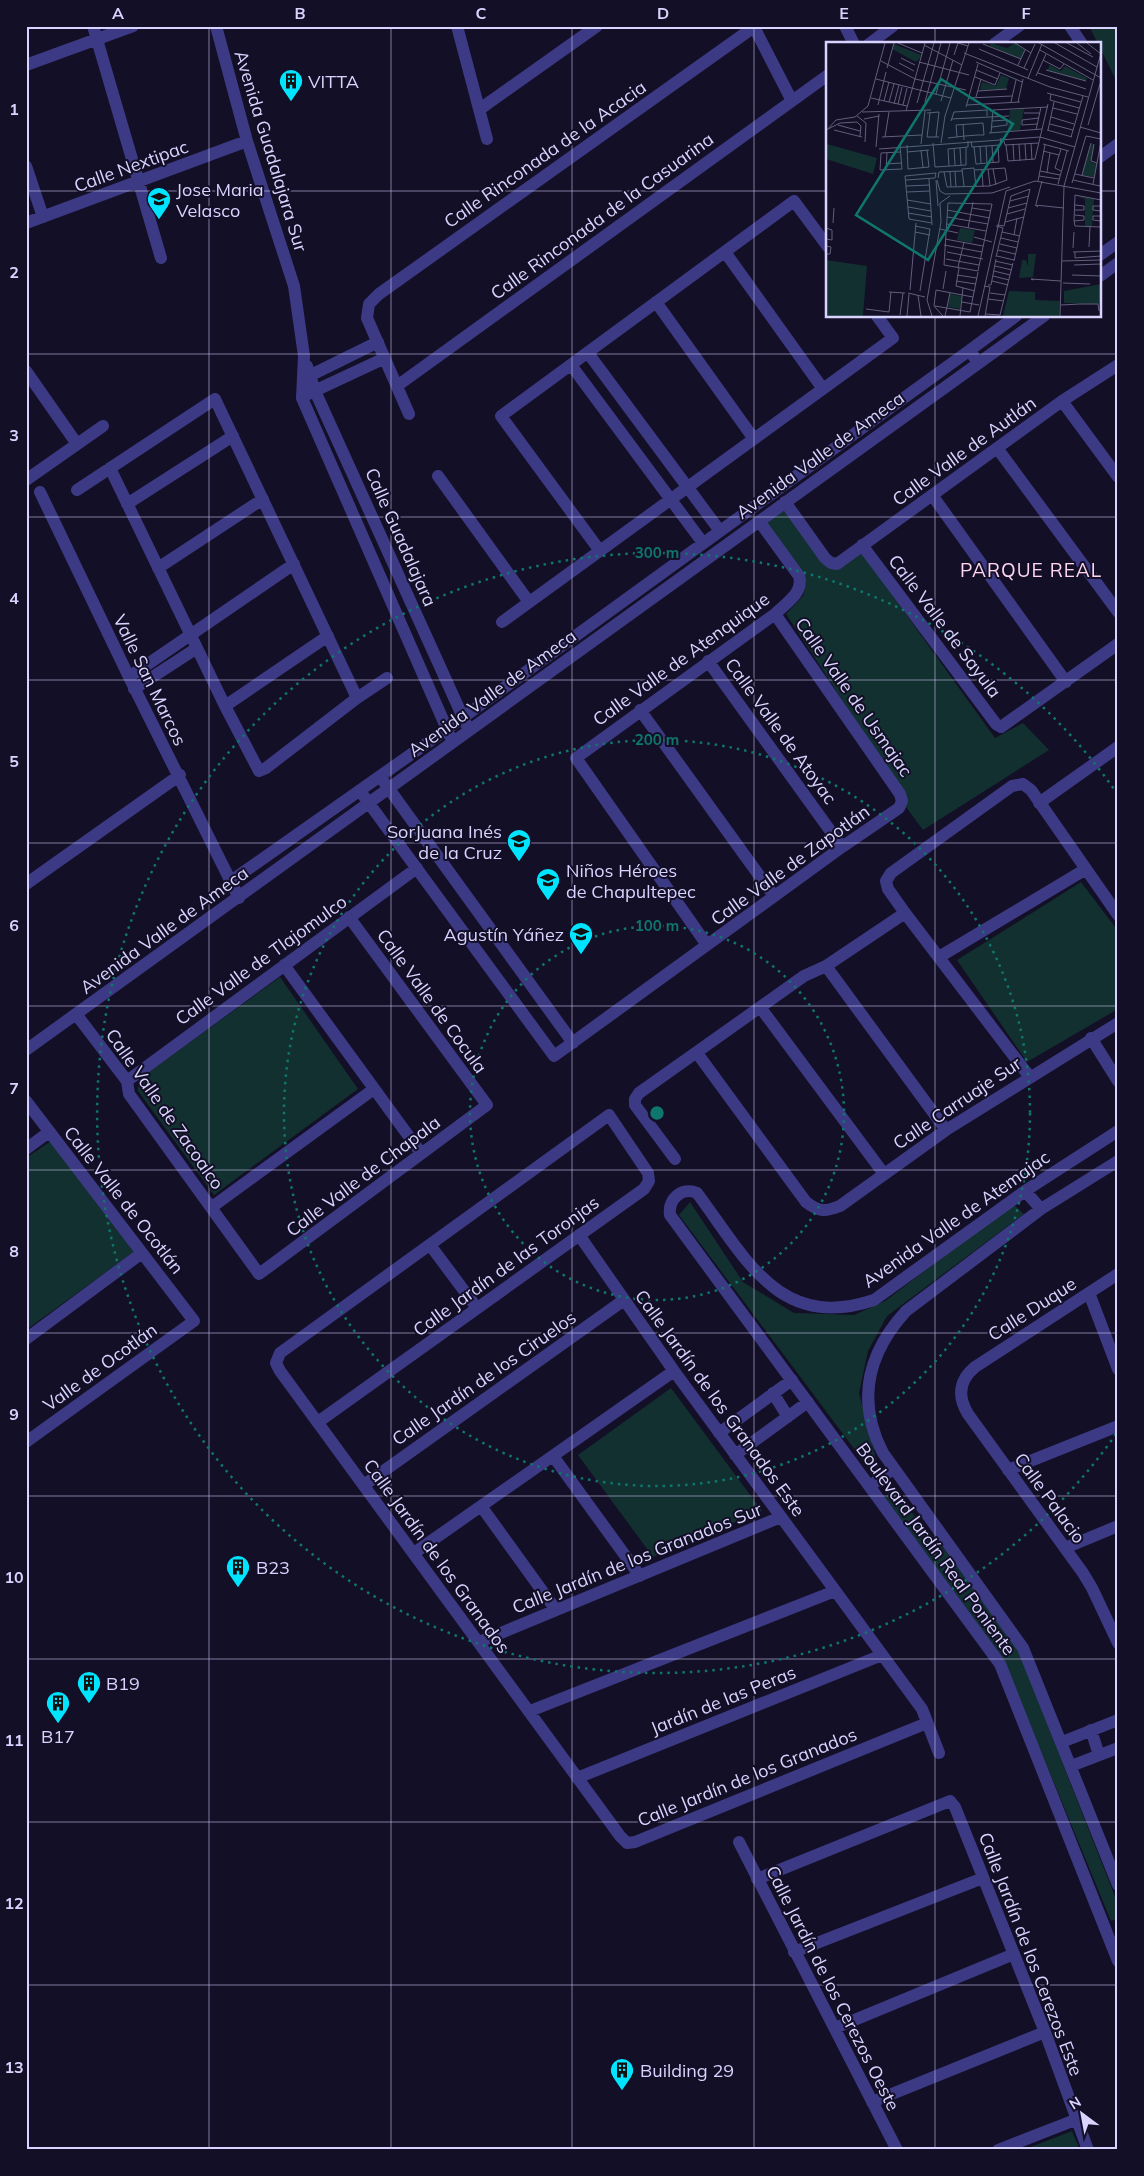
<svg xmlns="http://www.w3.org/2000/svg" width="1144" height="2176" viewBox="0 0 1144 2176" font-family="Mulish,sans-serif">
  <style>
    .green { fill: #12302f }
    .lines { fill: none; stroke-linecap: round; stroke-linejoin: round }
    .street { stroke: #3d3a85; stroke-width: 12 }
    .grid { fill: none; stroke: #d9d4ff; stroke-width: 1; stroke-opacity: 0.55 }
    .ring { fill: none; stroke: #0f766e; stroke-width: 2.5; stroke-dasharray: 2.5 5 }
    .labels { text-anchor: middle; dominant-baseline: central; stroke-width: 4; stroke-linejoin: round; paint-order: stroke }
    .poi-label { font-size: 18px; fill: #d9d4ff; stroke: #130f26; text-anchor: start }
    .street-label { font-size: 18px; fill: #d9d4ff; stroke: #130f26 }
    .neighbourhood-label { font-size: 19px; letter-spacing: 1px; fill: #ffd6f0; stroke: #130f26 }
    .inset-road { fill: none; stroke: #625e7d; stroke-width: 1 }
    .view { fill: #0f766e; fill-opacity: 0.15; stroke: #0f766e; stroke-width: 2.5 }
    .inset-edge { fill: none; stroke: #d9d4ff; stroke-width: 2.5 }
    .centre { fill: #0f766e; stroke: #130f26; stroke-width: 2.5 }
    .ring-label { font-size: 15px; text-anchor: middle; font-weight: bold; fill: #0f766e; stroke: #130f26; stroke-width: 4; stroke-linejoin: round; paint-order: stroke }
    .neatline { fill: none; stroke: #d9d4ff; stroke-width: 2 }
    .grid-label { font-size: 16px; text-anchor: middle; font-weight: bold; fill: #d9d4ff }
  </style>
  <rect width="100%" height="100%" fill="#130f26"/>
  <path class="green" d="M1089,26H1118V84L1100,48V44H1098Z
    M785,508L822,560L862,553L995,738L1023,723L1049,750L923,830L906,807L907,799L786,614L803,596L806,583L766,523Z
    M1081,882L1118,931V1009L1027,1062L957,960Z
    M280,977L358,1089L214,1195L138,1091V1080Z
    M51,1141L134,1252L26,1330V1158Z
    M690,1202L743,1282L794,1313L854,1315L885,1301L1013,1204L1024,1214L887,1316L868,1351L859,1393L878,1467L870,1470L679,1215Z
    M671,1388L762,1511L653,1557L578,1455Z
    M891,1489L945,1550L1018,1650L1118,1904V1919L1111,1921L1003,1659L885,1498Z
    M1072,2131L1080,2150H1023Z"/>
  <g class="lines">
    <path class="street" d="M93,26L161,258
      M216,26L247,141L294,286L304,356L302,398L450,736
      M457,26L487,139
      M845,26L854,44
      M1070,26L1082,44
      M869,44L893,26
      M994,44L1019,26
      M26,65L133,26
      M480,109L597,26
      M1100,157L1118,144
      M26,166L43,217
      M26,223L247,141
      M725,252L823,389
      M1100,255L1118,242
      M1100,276L1118,263
      M656,302L754,439
      M588,353L720,531
      M974,357L970,350L1016,316
      M571,365L703,543
      M307,366L315,391L466,724
      M26,371L77,444
      M303,379L378,342
      M397,386L828,75
      M308,394L385,358
      M1062,401L1118,477
      M409,414L367,318L369,304L379,294L754,27L792,101
      M997,448L1118,612
      M110,468L225,706L259,771L266,768L357,698L387,678
      M438,476L529,602
      M26,480L103,426
      M77,490L215,399L357,698
      M40,492L129,677L239,898
      M932,495L1066,682
      M785,502L825,558L831,563L837,564L1062,401L1118,365
      M127,504L233,436
      M862,545L996,724L1001,727L1118,644
      M600,551L501,416L794,201L828,247
      M158,568L263,499
      M502,622L893,338L877,316
      M708,661L842,847
      M129,677L294,564
      M134,689L197,648
      M225,706L328,636
      M640,710L774,896
      M384,782L573,1043
      M360,791L554,1056L842,847L899,808L902,801L900,794L775,614
      M1039,803L1118,747
      M231,881L447,729L970,350
      M26,884L180,775
      M707,945L576,758L775,614C786,603 804,593 799,576L759,521
      M939,957L1086,869
      M284,965L421,1153
      M826,966L946,1130
      M760,1007L884,1174
      M76,1014L127,1081L129,1094L259,1274L487,1105L349,917
      M1091,1038L1118,1081
      M26,1050L1044,316
      M697,1053L806,1202C819,1212 825,1212 840,1206L946,1130L1118,1023
      M1029,1076L905,913L888,889L886,881L891,873L1012,786L1023,784L1031,790L1118,915
      M127,1081L417,868
      M26,1101L194,1321L26,1442
      M1118,1131L1025,1191L874,1300C779,1332 745,1257 697,1193C681,1186 668,1200 670,1215L1000,1664L1118,1961
      M26,1149L49,1132
      M675,1159L635,1105V1099L639,1093L804,976L826,966L905,913
      M1118,1161L1041,1209L906,1311C867,1354 856,1401 883,1453L1023,1648L1118,1885
      M1025,1191L1041,1209
      M212,1207L374,1089
      M579,1235L674,1371L922,1709L939,1753
      M430,1245L477,1308
      M1118,1274L975,1367C959,1380 957,1396 968,1414L1083,1573L1092,1588L1118,1643
      M1089,1293L1118,1369
      M26,1339L142,1253
      M773,1393L788,1417
      M318,1422L644,1189L649,1181L648,1173L609,1115L280,1353L276,1363L280,1371L620,1836L627,1843L635,1842L927,1723
      M719,1433L792,1380
      M735,1455L808,1402
      M553,1456L640,1576
      M1008,1470L1118,1426
      M364,1485L624,1300
      M870,1486L893,1469
      M481,1506L556,1610
      M1065,1548L1118,1526
      M414,1553L674,1371
      M479,1642L781,1517
      M530,1711L835,1591
      M1091,1730L1099,1755
      M1062,1742L1118,1720
      M1071,1766L1118,1748
      M577,1778L882,1655
      M739,1842L897,2150
      M757,1879L950,1801L955,1807L1045,2032L1088,2150
      M794,1952L983,1878
      M835,2028L1014,1954
      M872,2102L1045,2032
      M998,2150L1075,2120"/>
  </g>
  <path class="grid" d="M209,26V2150M391,26V2150M572,26V2150M754,26V2150M935,26V44M26,191H828M1100,191H1118M935,316V2150M26,354H1118M26,517H1118M26,680H1118M26,843H1118M26,1006H1118M26,1170H1118M26,1333H1118M26,1496H1118M26,1659H1118M26,1822H1118M26,1985H1118"/>
  <g class="ring">
    <circle cx="657" cy="1113" r="187"/>
    <circle cx="657" cy="1113" r="373"/>
    <path d="M1116 1434A560 560 0 1 1 1116 792"/>
  </g>
  <defs>
    <g id="building-pin" transform="scale(1.25)"><path d="M0 17L-7.5 6A9.5 9.5 0 1 1 7.5 6Z" fill="#00e5ff" stroke="#130f26"/><path d="M-4-6H4V6H1V3H-1V6H-4ZM-2.5-4.3h1.7v1.8h-1.7ZM.8-4.3h1.7v1.8H.8ZM-2.5-1h1.7V.8h-1.7ZM.8-1h1.7V.8H.8Z" fill="#111"/></g>
    <g id="school-pin" transform="scale(1.25)"><path d="M0 17L-7.5 6A9.5 9.5 0 1 1 7.5 6Z" fill="#00e5ff" stroke="#130f26"/><path d="M0-5L7-2L0 1L-7-2ZM-4 1L0 2.5L4 1V4Q0 6-4 4Z" fill="#111"/></g>
  </defs>
  <g fill-rule="evenodd">
    <use href="#building-pin" x="291" y="81"/>
    <use href="#school-pin" x="159" y="199"/>
    <use href="#school-pin" x="519" y="841"/>
    <use href="#school-pin" x="548" y="880"/>
    <use href="#school-pin" x="581" y="934"/>
    <use href="#building-pin" x="238" y="1567"/>
    <use href="#building-pin" x="89" y="1683"/>
    <use href="#building-pin" x="58" y="1703"/>
    <use href="#building-pin" x="622" y="2070"/>
  </g>
  <g class="labels">
    <g class="poi-label">
      <text x="308" y="81">VITTA</text>
      <text x="176" y="189">Jose Maria<tspan x="176" dy="21">Velasco</tspan></text>
      <text x="502" y="831" text-anchor="end">SorJuana Inés<tspan x="502" dy="21">de la Cruz</tspan></text>
      <text x="566" y="870">Niños Héroes<tspan x="566" dy="21">de Chapultepec</tspan></text>
      <text x="564" y="934" text-anchor="end">Agustín Yáñez</text>
      <text x="256" y="1567">B23</text>
      <text x="106" y="1683">B19</text>
      <text x="58" y="1736" text-anchor="middle">B17</text>
      <text x="640" y="2070">Building 29</text>
    </g>
    <g class="street-label">
      <text transform="translate(271 151) rotate(73)">Avenida Guadalajara Sur</text>
      <text transform="translate(545 154) rotate(-35)">Calle Rinconada de la Acacia</text>
      <text transform="translate(131 166) rotate(-20)">Calle Nextipac</text>
      <text transform="translate(602 216) rotate(-36)">Calle Rinconada de la Casuarina</text>
      <text transform="translate(964 451) rotate(-36)">Calle Valle de Autlán</text>
      <text transform="translate(820 455) rotate(-36)">Avenida Valle de Ameca</text>
      <text transform="translate(401 537) rotate(66)">Calle Guadalajara</text>
      <text transform="translate(945 626) rotate(53)">Calle Valle de Sayula</text>
      <text transform="translate(681 659) rotate(-36)">Calle Valle de Atenquique</text>
      <text transform="translate(150 680) rotate(64)">Valle San Marcos</text>
      <text transform="translate(492 693) rotate(-36)">Avenida Valle de Ameca</text>
      <text transform="translate(854 697) rotate(55)">Calle Valle de Usmajac</text>
      <text transform="translate(781 731) rotate(54)">Calle Valle de Atoyac</text>
      <text transform="translate(790 865) rotate(-36)">Calle Valle de Zapotlán</text>
      <text transform="translate(164 930) rotate(-36)">Avenida Valle de Ameca</text>
      <text transform="translate(261 960) rotate(-36)">Calle Valle de Tlajomulco</text>
      <text transform="translate(432 1001) rotate(54)">Calle Valle de Cocula</text>
      <text transform="translate(957 1103) rotate(-34)">Calle Carruaje Sur</text>
      <text transform="translate(165 1109) rotate(55)">Calle Valle de Zacoalco</text>
      <text transform="translate(363 1176) rotate(-37)">Calle Valle de Chapala</text>
      <text transform="translate(124 1200) rotate(52)">Calle Valle de Ocotlán</text>
      <text transform="translate(956 1219) rotate(-35)">Avenida Valle de Atemajac</text>
      <text transform="translate(506 1266) rotate(-36)">Calle Jardín de las Toronjas</text>
      <text transform="translate(1032 1309) rotate(-33)">Calle Duque</text>
      <text transform="translate(100 1367) rotate(-36)">Valle de Ocotlán</text>
      <text transform="translate(484 1378) rotate(-35)">Calle Jardín de los Ciruelos</text>
      <text transform="translate(720 1403) rotate(54)">Calle Jardín de los Granados Este</text>
      <text transform="translate(1050 1498) rotate(54)">Calle Palacio</text>
      <text transform="translate(936 1549) rotate(54)">Boulevard Jardín Real Poniente</text>
      <text transform="translate(437 1556) rotate(54)">Calle Jardín de los Granados</text>
      <text transform="translate(637 1558) rotate(-22)">Calle Jardín de los Granados Sur</text>
      <text transform="translate(723 1700) rotate(-22)">Jardín de las Peras</text>
      <text transform="translate(747 1777) rotate(-22)">Calle Jardín de los Granados</text>
      <text transform="translate(1031 1954) rotate(69)">Calle Jardín de los Cerezos Este</text>
      <text transform="translate(833 1988) rotate(63)">Calle Jardín de los Cerezos Oeste</text>
    </g>
    <g class="neighbourhood-label">
      <text x="1031" y="570">PARQUE REAL</text>
    </g>
  </g>
  <g transform="translate(826 42)">
    <rect width="275" height="275" fill="#130f26"/>
    <path d="M165,1L181,6L189,1L199,8L195,17L164,4ZM68,2L95,13L94,16L90,20L66,7ZM224,23L235,29L239,24L261,36L260,39L221,28ZM175,33L183,36L180,47L154,48L156,40L170,44ZM198,67L194,88L182,89L184,68ZM1,102L51,116L47,132L0,117ZM265,102L268,103L264,120L271,122L268,135L256,133ZM250,154L268,157L266,184H259V157ZM134,186L149,188L146,201L131,198ZM202,212H210L207,235L193,236L196,218H200L202,225ZM0,218L41,224L37,274H0ZM275,242V262L238,261V249ZM183,249L209,250V258L234,259L233,274H177ZM124,252L136,254L134,267L122,265Z" fill="#12302f"/>
    <path class="inset-road" d="M72,1L96,11M189,1L205,11M213,1L275,36M229,1L271,25M241,1L267,15M251,1L265,12M261,1L275,12M157,2L195,17M98,3L136,23M153,7L202,28M214,8L267,38M138,11L224,45L262,55M128,13L132,1L142,4M75,16L89,23M217,18L234,27L238,22M55,19L89,37L140,48M93,20L143,33M150,20L196,40M73,21L88,29M192,23L199,8M61,26L68,1M198,26L209,2M150,28L172,37M220,28L260,39M212,31L260,47M210,34L220,12M149,35L169,43L174,31M202,36L216,2M50,37L125,56M152,49L181,47M221,51L255,60M110,52L124,1M225,52L224,58L253,66M150,55L155,37M45,56L81,64M143,56L186,54M58,59L63,40M115,59L127,18M63,60L68,42M99,60L115,1M185,60L190,38M192,60L197,37M91,61L108,1M68,62L73,43M72,62L76,45M52,63L60,30M77,63L81,46M141,63L194,60M140,65L152,22M227,66L251,72M80,69L99,1M36,70L105,68M101,71L113,70L110,95M104,71L101,95H113M198,71H214M31,74L40,81L39,100M225,75L248,82M38,77L53,74M125,77L183,74M125,79L128,70L161,68V74M137,82L138,98M211,82L196,83V78L213,76M224,82L247,88M12,83L34,89M262,83L274,42M166,85L181,83V78L166,79M254,85L275,91M2,87L14,81L31,80L35,84L34,94M8,88L36,95M210,88L215,65M221,88L246,95M222,88L228,60M0,89L10,78L29,75L42,64L59,1M163,91L216,87M165,91L167,68L222,65M56,95L96,93M59,95L63,70M245,95L257,54M122,96L139,94L152,93H158L157,81L130,83L131,95M177,96L179,103L213,101M145,99L146,105L174,103L175,96M107,101L109,125L140,123V106M115,101L119,74L143,1M205,101L206,118M95,102L99,69M187,102L188,119M193,102L194,119M199,102L200,118M217,102L243,109M268,102L265,119L271,121M81,103L82,127L103,125L101,108M180,103L182,119L209,117L222,62M74,104L76,127L54,128L55,111L74,110M154,104L155,121M160,104L161,121M166,104L167,120M50,105L53,72M148,105L150,122L173,120L172,103M128,106L129,123M134,106L135,123M53,107L214,95L249,105M235,107L229,126L235,129M95,108L97,125M217,109L233,113M81,110L103,108M60,122L75,121M123,124L122,107L142,105V99M156,127L157,145M162,127L164,144M167,127L170,143M60,128L61,111M214,129L234,133M118,130L121,145L164,144L181,138L179,126L149,128M124,130L125,145M129,130L130,145M221,130L224,111M249,132L268,136M256,133L265,101M213,134L233,137M112,136L113,130L136,129M103,137L106,183M80,138L109,136L110,131L79,134L83,177L106,181M110,138L112,164M111,138L114,149L119,152L166,151L184,145M247,138L274,144M212,139L219,103M246,141L260,94L275,97M232,142L241,109M267,142L275,100M80,144L104,143M138,144L136,127L148,126L150,145M81,150L104,149M81,158L105,162M275,158L249,153L248,179L249,184L275,185M184,159L203,154M122,161L166,162L152,229L118,223ZM210,162L216,139M275,164H267V168L275,169M82,165L105,169M212,165L209,163L238,166M146,166L165,169M182,166L201,161M121,168L164,176M249,168H258V164L249,163M82,171L106,175M181,172L199,167M275,174H267V178L275,179M121,175L162,182M248,179L258,178V174L249,173M179,180L198,175M7,181L8,166M121,182L160,189M171,183L178,184L185,154L204,147L188,219M89,184L104,187L94,249M170,184L177,186L170,215M0,186L6,188V198L0,197M142,186L147,160M114,187L132,191M89,190L104,193M176,190L194,194M188,193L191,176M148,195L166,200M175,196L192,200M119,197L157,204M174,202L191,206M118,203L156,210M0,204L5,205L4,212H0M263,205L264,185M247,206L248,190M172,208L189,212M121,210L157,217M247,210L275,209M249,210V216L275,214M171,214L188,218M120,217L153,223M169,219L187,223M236,219L275,218M248,223L275,222M169,224L186,228M132,225L138,200M133,226L130,244L149,249M168,229L184,233M131,233L151,236M246,233L275,234M167,234L183,238M208,238L205,237L235,239M130,239L150,242M166,239L182,243M237,241L264,242M162,243H165L170,217M158,244L164,245L159,274M117,247L120,229M84,248L90,181M63,250L79,251M82,251L99,255M164,251L179,253M92,253L95,274M162,257L178,259M136,260L153,263M254,262H272L273,269M235,263L254,262M109,264L144,270M40,267L63,270M63,270L65,250M144,270L152,230M160,272L174,273L187,221M74,273L77,251M81,274L83,252M106,274L101,258L115,180L114,161L124,154M117,274L108,264L110,248L147,255M119,274L124,251M134,274L137,246M152,274L180,149L209,139L275,151M234,274L238,144L275,11"/>
    <path class="view" d="M115,37L187,82L102,218L30,173Z"/>
    <rect width="275" height="275" class="inset-edge"/>
  </g>
  <circle cx="657" cy="1113" r="8" class="centre"/>
  <g class="ring-label">
    <text x="657" y="558">300 m</text>
    <text x="657" y="745">200 m</text>
    <text x="657" y="931">100 m</text>
  </g>
  <rect width="1144" height="2176" fill="none" stroke="#130f26" stroke-width="55"/>
  <g transform="translate(1082 2114) rotate(328)" stroke="#130f26" stroke-width="4" paint-order="stroke">
  <path d="M0-4L9 19L0 12L-9 19Z" fill="#d9d4ff"/>
  <text y="-8" font-size="14" font-weight="bold" text-anchor="middle" fill="#d9d4ff">N</text>
  </g>
  <rect x="28" y="28" width="1088" height="2120" class="neatline"/>
  <g class="grid-label">
    <text x="118" y="19">A</text>
    <text x="300" y="19">B</text>
    <text x="481" y="19">C</text>
    <text x="663" y="19">D</text>
    <text x="844" y="19">E</text>
    <text x="1026" y="19">F</text>
    <text x="14" y="115">1</text>
    <text x="14" y="278">2</text>
    <text x="14" y="441">3</text>
    <text x="14" y="604">4</text>
    <text x="14" y="767">5</text>
    <text x="14" y="931">6</text>
    <text x="14" y="1094">7</text>
    <text x="14" y="1257">8</text>
    <text x="14" y="1420">9</text>
    <text x="14" y="1583">10</text>
    <text x="14" y="1746">11</text>
    <text x="14" y="1909">12</text>
    <text x="14" y="2073">13</text>
  </g>
</svg>
